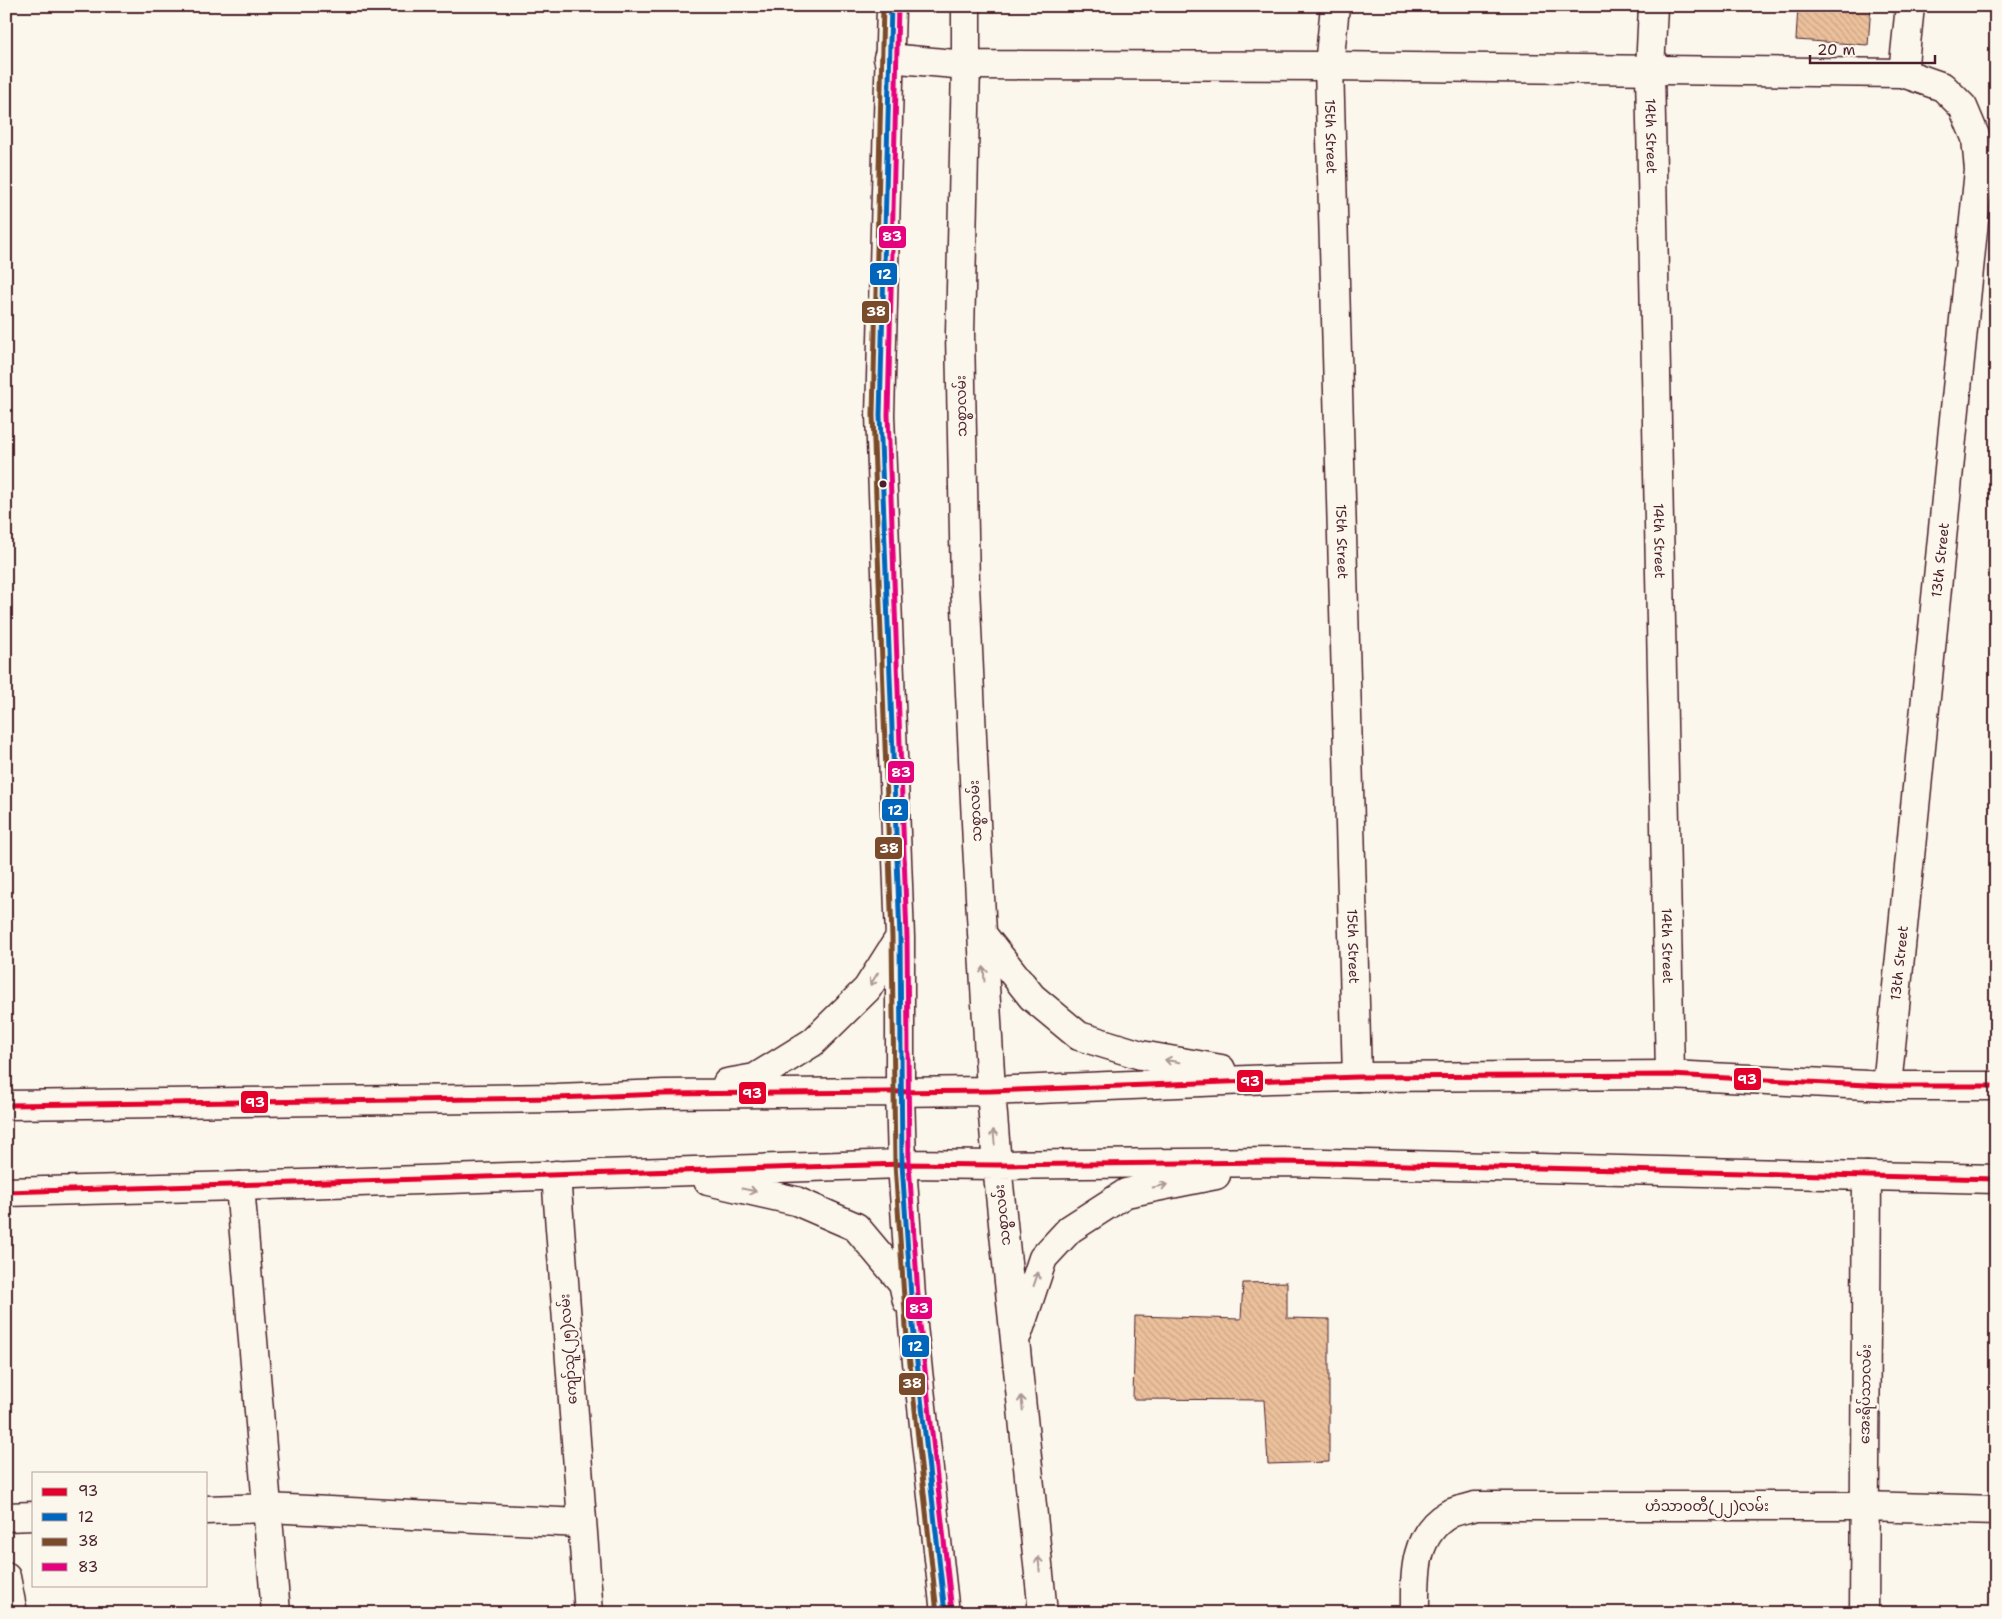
<svg xmlns="http://www.w3.org/2000/svg" width="2002" height="1619" viewBox="0 0 2002 1619" font-family="'Shantell Sans','Noto Sans Myanmar',sans-serif">
  <style>
    .building { fill: url(#building-back-hatch); stroke: #4a1f2b }
    .lines { fill: none; stroke-linecap: round; stroke-linejoin: round }
    .street-casing { stroke: #4a1f2b; stroke-width: 31 }
    .primary-casing { stroke: #4a1f2b; stroke-width: 31 }
    .street { stroke: #fbf7ec; stroke-width: 28 }
    .primary { stroke: #fbf7ec; stroke-width: 28 }
    .bus-1-casing { stroke: #fbf7ec; stroke-width: 9 }
    .bus-2-casing { stroke: #fbf7ec; stroke-width: 9 }
    .bus-3-casing { stroke: #fbf7ec; stroke-width: 9 }
    .bus-4-casing { stroke: #fbf7ec; stroke-width: 9 }
    .bus-1 { stroke: #e4002b; stroke-width: 5 }
    .bus-2 { stroke: #0065bd; stroke-width: 5 }
    .bus-3 { stroke: #7a4b2a; stroke-width: 5 }
    .bus-4 { stroke: #e5007d; stroke-width: 5 }
    .oneway { stroke: #ab9695 }
    .bus-dot { fill: #4a1f2b; stroke: #fbf7ec; stroke-width: 2 }
    .labels { text-anchor: middle; dominant-baseline: central; stroke-width: 5; stroke-linejoin: round; paint-order: stroke }
    .street-label { font-size: 14px; fill: #4a1f2b; stroke: #fbf7ec }
    .line-badge { stroke: #fbf7ec; stroke-width: 2 }
    .badge-label { font-size: 14px; text-anchor: middle; font-weight: bold; fill: #fff }
  </style>
  <defs>
    <pattern id="building-back-hatch" width="6" height="6" patternUnits="userSpaceOnUse" patternTransform="scale(1.25)"><rect width="6" height="6" fill="#ebc09b"/><path d="M-1 5l2 2M0 0l6 6M5-1l2 2" fill="none" stroke="#cba586"/></pattern>
  </defs>
  <rect width="100%" height="100%" fill="#fbf7ec"/>
  <filter id="ink" filterUnits="userSpaceOnUse"><feTurbulence type="fractalNoise" baseFrequency=".02" numOctaves="2"/><feDisplacementMap in="SourceGraphic" scale="10" xChannelSelector="R" yChannelSelector="G"/><feConvolveMatrix kernelMatrix="1 2 1 2 8 2 1 2 1" color-interpolation-filters="sRGB"/></filter>
  <g filter="url(#ink)">
    <path class="building" d="M1798,6H1871L1868,45L1796,40Z
      M1287,1282V1318L1329,1319V1462L1268,1464L1264,1400L1133,1399L1135,1316L1241,1319L1243,1283Z"/>
    <g class="lines">
      <g class="street-casing">
        <g id="street">
          <path id="s1" d="M1335,6L1329,66L1357,1077"/>
          <path id="s2" d="M1653,6L1650,71L1670,1075"/>
          <path d="M888,58L966,65L1329,66L1903,73L1943,87L1963,107L1976,138L1979,170L1887,1086"/>
          <path d="M1903,73L1910,6"/>
          <path d="M556,1175L589,1613"/>
          <path d="M240,1186L276,1613"/>
          <path d="M206,1510L267,1508L581,1523"/>
          <path d="M6,1517L34,1516"/>
          <path d="M6,1577L13,1613"/>
          <path d="M1415,1613C1415,1577 1412,1535 1449,1514C1456,1510 1467,1509 1475,1506H1864L1996,1510"/>
          <path d="M1864,1613L1867,1176"/>
        </g>
      </g>
      <g class="primary-casing">
        <path id="primary" d="M891,6L880,415L900,937V1091L902,1164L913,1326L945,1613
          M966,6V65L960,334L965,585L977,844L991,1091L997,1165L1043,1613
          M982,934L1032,997L1079,1036L1141,1055L1221,1069
          M727,1083L755,1078L813,1042L867,989L900,937
          M6,1105L556,1098L664,1094L991,1091L1271,1079L1357,1077L1670,1075L1887,1086H1996
          M708,1181L796,1201L856,1227L903,1283L907,1301
          M6,1192L240,1186L902,1164L997,1165L1284,1162L1996,1179
          M1018,1333L1043,1258L1070,1229L1126,1193L1216,1175"/>
      </g>
      <use href="#street" class="street"/>
      <use href="#primary" class="primary"/>
      <g class="bus-1-casing">
        <path id="bus-1" d="M6,1105L556,1098L664,1094L991,1091L1357,1077L1670,1075L1887,1086H1996
          M6,1192L902,1164L997,1165L1284,1162L1996,1179"/>
      </g>
      <g class="bus-2-casing">
        <path id="bus-2" d="M891,6L880,415L900,937L902,1164L913,1326L945,1613"/>
      </g>
      <g class="bus-3-casing">
        <path id="bus-3" d="M883,6L873,415L892,937L895,1164L906,1327L937,1613"/>
      </g>
      <g class="bus-4-casing">
        <path id="bus-4" d="M898,6L888,415L907,937L909,1164L920,1325L952,1612"/>
      </g>
      <use href="#bus-1" class="bus-1"/>
      <use href="#bus-2" class="bus-2"/>
      <use href="#bus-3" class="bus-3"/>
      <use href="#bus-4" class="bus-4"/>
    </g>
    <defs><path id="oneway-shaft" d="M-6 0H5M1.5-3L5.5 0L1.5 3" fill="none" stroke-width="1.6" stroke-linecap="round" stroke-linejoin="round" transform="scale(1.25)"/></defs>
    <g class="oneway">
      <use href="#oneway-shaft" transform="translate(984 974) rotate(-93)"/>
      <use href="#oneway-shaft" transform="translate(874 979) rotate(122)"/>
      <use href="#oneway-shaft" transform="translate(1172 1061) rotate(-170)"/>
      <use href="#oneway-shaft" transform="translate(994 1137) rotate(-95)"/>
      <use href="#oneway-shaft" transform="translate(1160 1186) rotate(-11)"/>
      <use href="#oneway-shaft" transform="translate(749 1190) rotate(12)"/>
      <use href="#oneway-shaft" transform="translate(1036 1279) rotate(-71)"/>
      <use href="#oneway-shaft" transform="translate(1022 1403) rotate(-96)"/>
      <use href="#oneway-shaft" transform="translate(1039 1564) rotate(-95)"/>
    </g>
  </g>
  <circle class="bus-dot" cx="883" cy="484" r="4.5"/>
  <g class="labels">
    <g class="street-label">
      <text stroke="none"><textPath href="#s2" startOffset="130">14th Street</textPath></text>
      <text stroke="none"><textPath href="#s1" startOffset="131">15th Street</textPath></text>
      <text transform="translate(961 406) rotate(-91)">သစ္စာလမ်း</text>
      <text stroke="none"><textPath href="#s2" startOffset="535">14th Street</textPath></text>
      <text stroke="none"><textPath href="#s1" startOffset="536">15th Street</textPath></text>
      <text transform="translate(1940 560) rotate(-84)">13th Street</text>
      <text transform="translate(975 811) rotate(-93)">သစ္စာလမ်း</text>
      <text stroke="none"><textPath href="#s1" startOffset="941">15th Street</textPath></text>
      <text stroke="none"><textPath href="#s2" startOffset="940">14th Street</textPath></text>
      <text transform="translate(1899 963) rotate(-84)">13th Street</text>
      <text transform="translate(1002 1215) rotate(-96)">သစ္စာလမ်း</text>
      <text transform="translate(568 1349) rotate(-94)">ကျော်သူ(၂၅)လမ်း</text>
      <text transform="translate(1865 1394) rotate(-89)">အေးရိပ်သာလမ်း</text>
      <text x="1707" y="1506">ဟံသာဝတီ(၂၂)လမ်း</text>
    </g>
  </g>
  <g class="line-badge">
    <rect x="878" y="225" width="29" height="24" rx="5" fill="#e5007d"/>
    <rect x="869" y="262" width="29" height="24" rx="5" fill="#0065bd"/>
    <rect x="861" y="300" width="29" height="24" rx="5" fill="#7a4b2a"/>
    <rect x="887" y="760" width="28" height="24" rx="5" fill="#e5007d"/>
    <rect x="881" y="798" width="28" height="24" rx="5" fill="#0065bd"/>
    <rect x="874" y="836" width="29" height="24" rx="5" fill="#7a4b2a"/>
    <rect x="1733" y="1067" width="29" height="24" rx="5" fill="#e4002b"/>
    <rect x="1236" y="1069" width="28" height="24" rx="5" fill="#e4002b"/>
    <rect x="738" y="1081" width="29" height="24" rx="5" fill="#e4002b"/>
    <rect x="240" y="1090" width="29" height="24" rx="5" fill="#e4002b"/>
    <rect x="905" y="1296" width="28" height="24" rx="5" fill="#e5007d"/>
    <rect x="901" y="1334" width="29" height="24" rx="5" fill="#0065bd"/>
    <rect x="898" y="1372" width="28" height="24" rx="5" fill="#7a4b2a"/>
  </g>
  <g class="badge-label">
    <text x="892" y="241">83</text>
    <text x="884" y="279">12</text>
    <text x="876" y="316">38</text>
    <text x="901" y="777">83</text>
    <text x="895" y="815">12</text>
    <text x="889" y="853">38</text>
    <text x="1747" y="1084">93</text>
    <text x="1250" y="1086">93</text>
    <text x="752" y="1098">93</text>
    <text x="255" y="1107">93</text>
    <text x="919" y="1313">83</text>
    <text x="915" y="1351">12</text>
    <text x="912" y="1388">38</text>
  </g>
  <rect width="2002" height="1619" fill="none" stroke="#fbf7ec" stroke-width="25"/>
  <rect x="12" y="12" width="1977" height="1594" fill="none" stroke="#4a1f2b" stroke-width="2" filter="url(#ink)"/>
  <rect x="32" y="1472" width="175" height="115" fill="#fbf7ec" stroke="#b4a19f"/>
  <rect x="42" y="1488" width="25" height="8" fill="#e4002b" stroke="#b4a19f"/>
  <text x="78" y="1496" font-size="15" fill="#4a1f2b">93</text>
  <rect x="42" y="1513" width="25" height="8" fill="#0065bd" stroke="#b4a19f"/>
  <text x="78" y="1522" font-size="15" fill="#4a1f2b">12</text>
  <rect x="42" y="1538" width="25" height="8" fill="#7a4b2a" stroke="#b4a19f"/>
  <text x="78" y="1546" font-size="15" fill="#4a1f2b">38</text>
  <rect x="42" y="1563" width="25" height="8" fill="#e5007d" stroke="#b4a19f"/>
  <text x="78" y="1572" font-size="15" fill="#4a1f2b">83</text>
  <path d="M1810 55v8h125v-8" fill="none" stroke="#4a1f2b" stroke-width="2.5"/>
  <text x="1817" y="55" font-size="15" fill="#4a1f2b" stroke="#fbf7ec" stroke-width="4" paint-order="stroke">20 m</text>
</svg>
